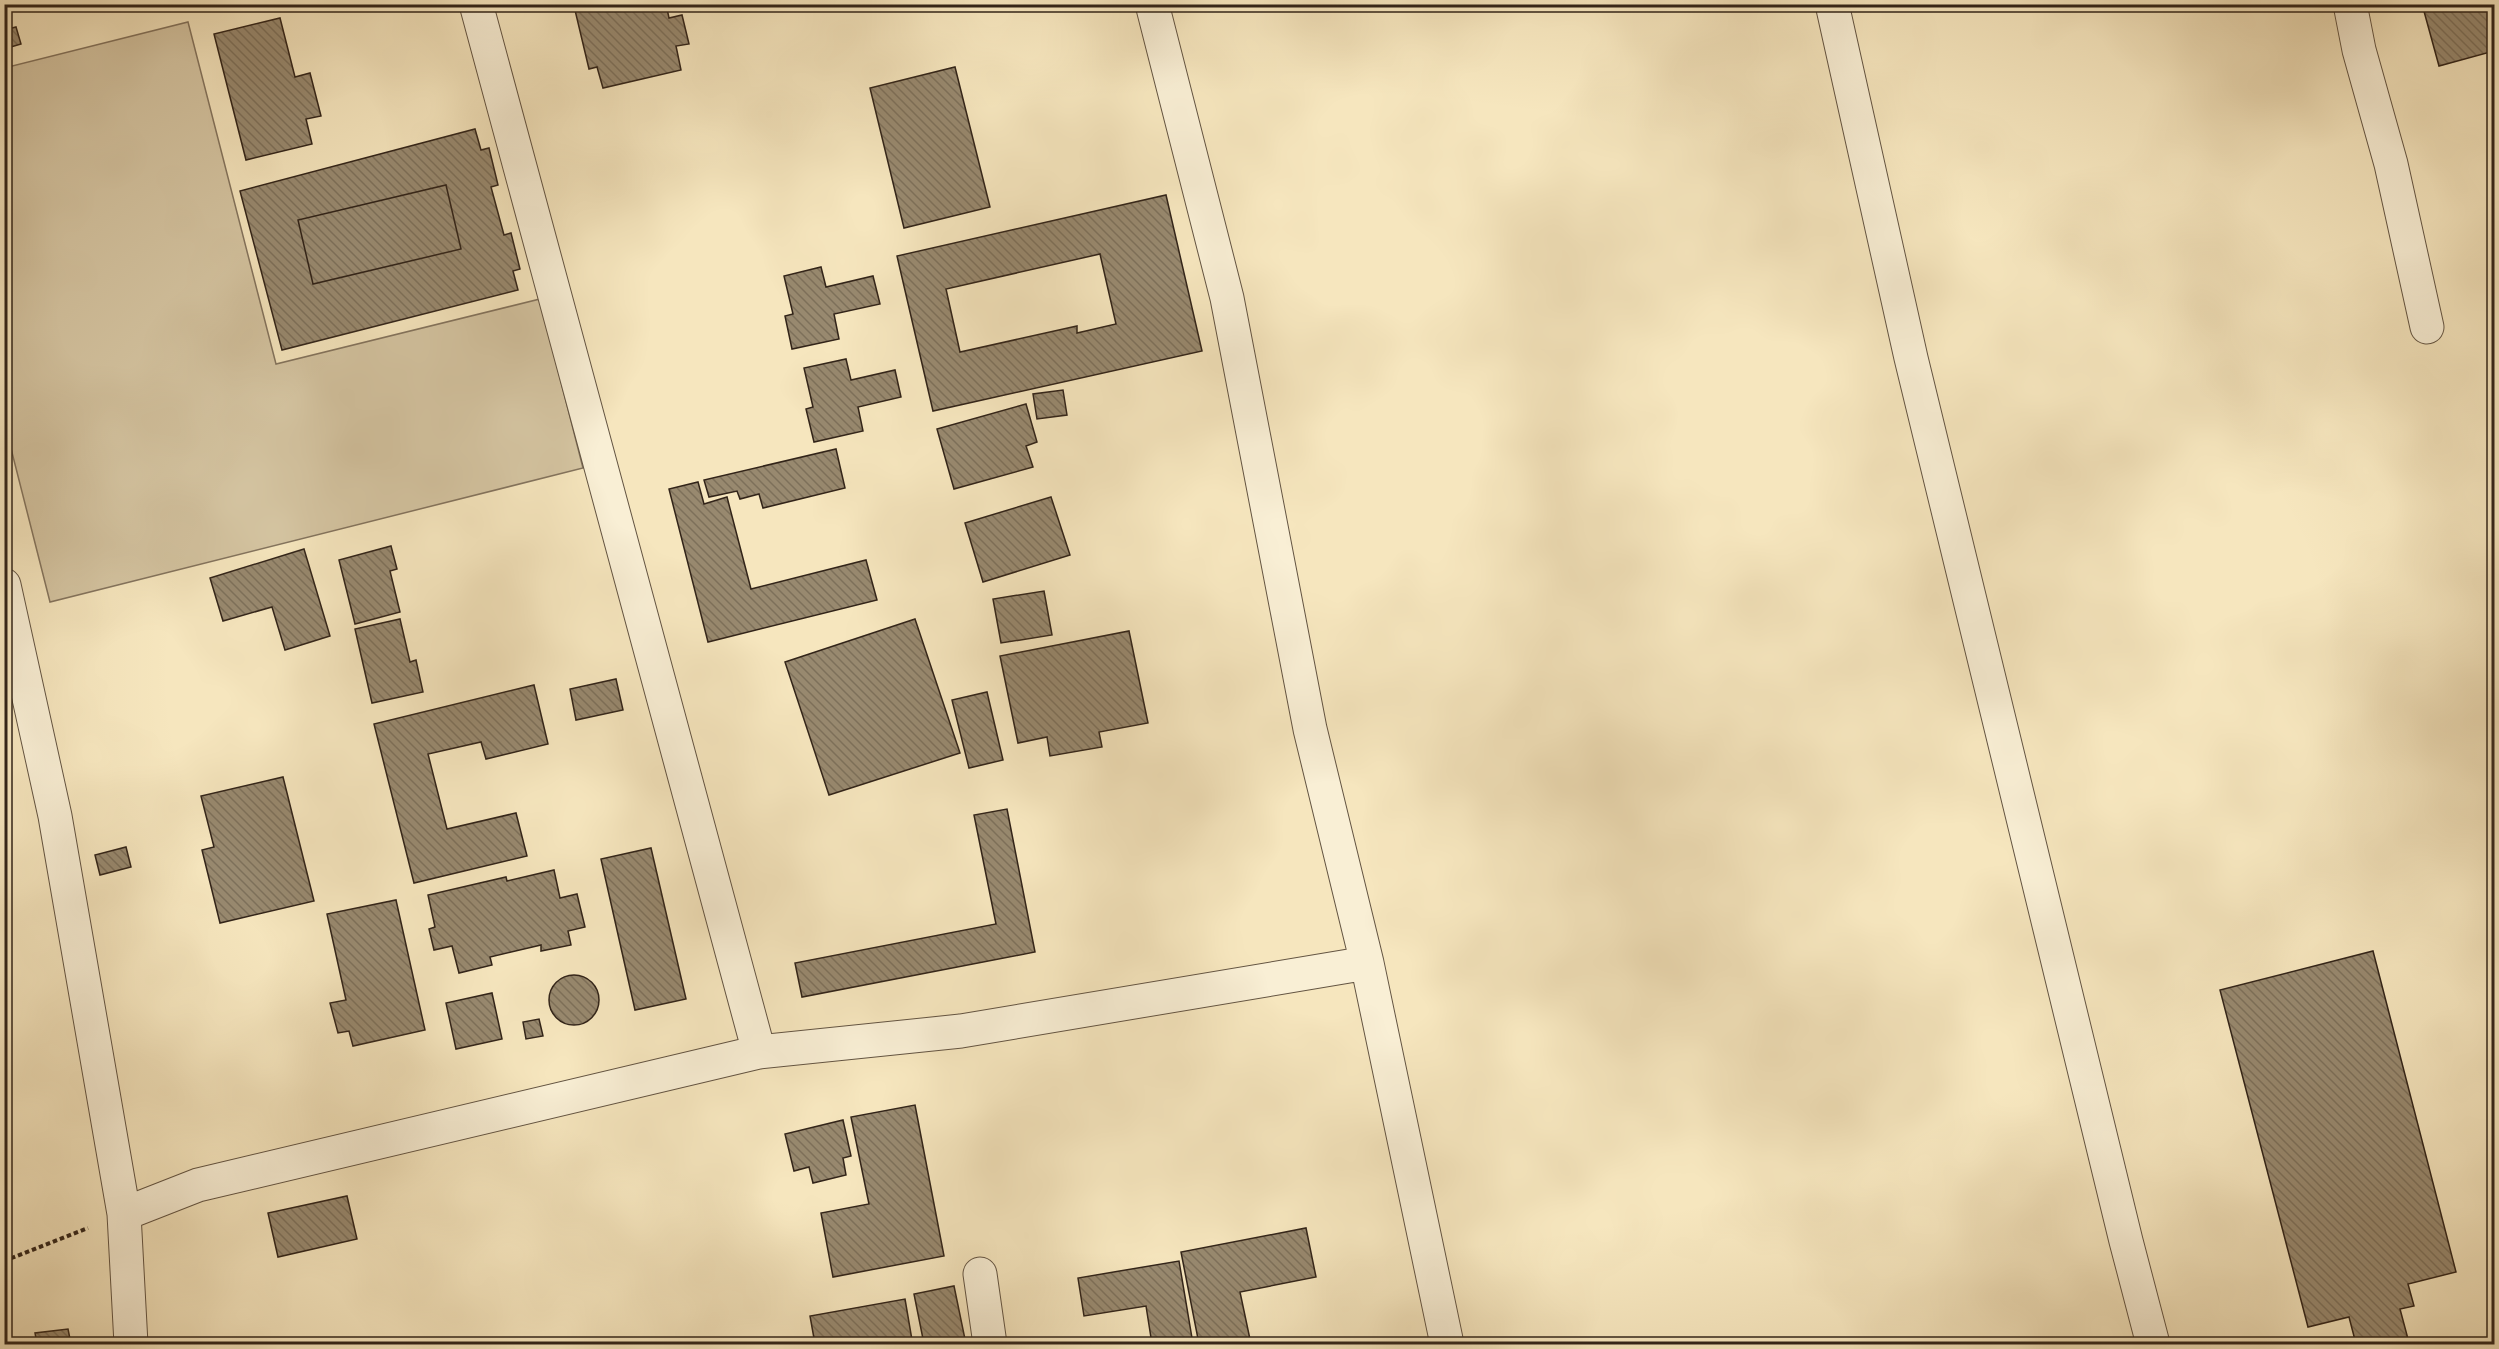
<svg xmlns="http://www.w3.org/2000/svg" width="2499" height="1349" viewBox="0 0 2499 1349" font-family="'IM FELL Great Primer',serif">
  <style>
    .grass { fill: #d5c5a2; stroke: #84745e; stroke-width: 1.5 }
    .building { fill: url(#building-back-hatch); stroke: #322419; stroke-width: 1.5; fill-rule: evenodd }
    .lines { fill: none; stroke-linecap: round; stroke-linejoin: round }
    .minor-casing { stroke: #635442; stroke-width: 35 }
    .path { stroke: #322419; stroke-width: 4; stroke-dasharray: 4.5 3; stroke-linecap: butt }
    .minor { stroke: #f9efd5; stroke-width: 33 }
  </style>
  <defs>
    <pattern id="building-back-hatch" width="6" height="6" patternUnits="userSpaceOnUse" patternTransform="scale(1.5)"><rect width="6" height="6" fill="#98896f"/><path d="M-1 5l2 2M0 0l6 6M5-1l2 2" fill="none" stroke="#7d705a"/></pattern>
  </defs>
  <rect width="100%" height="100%" fill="#f6e6be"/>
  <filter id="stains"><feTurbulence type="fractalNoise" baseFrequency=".00333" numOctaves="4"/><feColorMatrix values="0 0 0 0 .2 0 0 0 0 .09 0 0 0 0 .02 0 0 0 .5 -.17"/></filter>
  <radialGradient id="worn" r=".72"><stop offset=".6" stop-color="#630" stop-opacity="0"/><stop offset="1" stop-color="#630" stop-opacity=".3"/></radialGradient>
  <path class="grass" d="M188,22L276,364L540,299L583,468L50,602L5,425L4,68Z"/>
  <path class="building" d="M578,4H666L669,18L682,15L689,44L676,46L681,70L603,88L597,67L589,69L574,6Z
    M2422,4H2494V51L2439,66Z
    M280,18L295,77L310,73L321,116L306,119L312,144L246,160L214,34Z
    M16,27L21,44L4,49V30Z
    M955,67L990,207L904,228L870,88Z
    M475,129L481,150L489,148L498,185L491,187L504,235L511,233L520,269L513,271L518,290L282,350L240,191ZM446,185L461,249L313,284L298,220Z
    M446,185L461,249L313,284L298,220Z
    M1166,195L1202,351L933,411L897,256ZM1100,254L1116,324L1077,333V326L960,352L946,289Z
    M821,267L826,287L873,276L880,304L834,314L839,339L792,349L785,316L793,314L784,276Z
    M846,359L851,380L895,370L901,397L858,407L863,431L814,442L806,409L813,407L804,368Z
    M1063,390L1067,415L1037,419L1033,394Z
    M1026,404L1037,442L1026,446L1033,467L954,489L937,429Z
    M836,449L845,488L763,508L759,494L740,499L737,491L709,497L704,480Z
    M698,482L704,504L727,497L751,589L866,560L877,600L708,642L669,489Z
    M1051,497L1070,555L983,582L965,523Z
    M391,546L397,569L390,571L400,612L355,624L339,560Z
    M304,549L330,636L285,650L272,607L223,621L210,578Z
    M1044,591L1052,635L1001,643L993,599Z
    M400,619L410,662L416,660L423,692L372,703L355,629Z
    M915,619L960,753L829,795L785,662Z
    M1129,631L1148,723L1099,732L1102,747L1050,756L1047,737L1018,743L1000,656Z
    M616,679L623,710L576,720L570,689Z
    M534,685L548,744L486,759L481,742L428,754L447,829L516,813L527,856L414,883L374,724Z
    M987,692L1003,760L969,768L952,700Z
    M283,777L314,901L220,923L202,850L214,847L201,796Z
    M1007,809L1035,952L802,997L795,963L996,924L974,815Z
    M126,847L131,867L100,875L95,855Z
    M651,848L686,999L635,1010L601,859Z
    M554,870L560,898L577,894L585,927L568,931L571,945L541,951V945L490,957L492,965L459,973L452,946L434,950L429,929L435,927L428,895L506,877L507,881Z
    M396,900L425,1030L353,1046L349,1031L338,1033L330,1003L346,1000L327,914Z
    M2373,951L2456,1272L2408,1284L2414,1306L2400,1309L2408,1339L2386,1344H2356L2349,1317L2308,1327L2220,990Z
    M549 1000a25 25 0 1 1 50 0a25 25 0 1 1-50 0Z
    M492,993L502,1039L456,1049L446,1003Z
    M539,1019L543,1036L526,1039L523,1022Z
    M915,1105L944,1256L833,1277L821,1213L869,1204L851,1117Z
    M843,1120L851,1156L843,1158L846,1175L813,1183L809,1167L794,1171L785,1134Z
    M347,1196L357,1239L278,1257L268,1213Z
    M1306,1228L1316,1277L1240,1292L1251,1344H1199L1181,1252Z
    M1179,1261L1193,1344H1152L1146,1306L1084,1316L1078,1278Z
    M954,1286L966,1344H924L914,1294Z
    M905,1299L912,1340L887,1344H815L810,1316Z
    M68,1329L71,1344H37L35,1333Z"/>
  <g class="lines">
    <g class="minor-casing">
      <path id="minor" d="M476,4L759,1052
        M1152,4L1227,298L1310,729L1367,963L1447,1344
        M1832,4L1911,358L2126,1241L2153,1344
        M2350,4L2359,50L2391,164L2427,327
        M4,585L55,816L124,1214L131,1344
        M124,1214L198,1185L759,1052L961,1031L1367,963
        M980,1274L990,1344"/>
    </g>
    <path class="path" d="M4,1261L88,1228"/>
    <use href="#minor" class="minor"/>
  </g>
  <rect width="2499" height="1349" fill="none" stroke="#f6e6be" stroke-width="24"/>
  <rect x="6" y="6" width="2487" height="1337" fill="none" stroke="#322419" stroke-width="3"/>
  <rect x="12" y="12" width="2475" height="1325" fill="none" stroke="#322419" stroke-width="1.5"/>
  <rect width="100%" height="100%" filter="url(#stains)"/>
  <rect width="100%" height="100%" fill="url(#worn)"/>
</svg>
